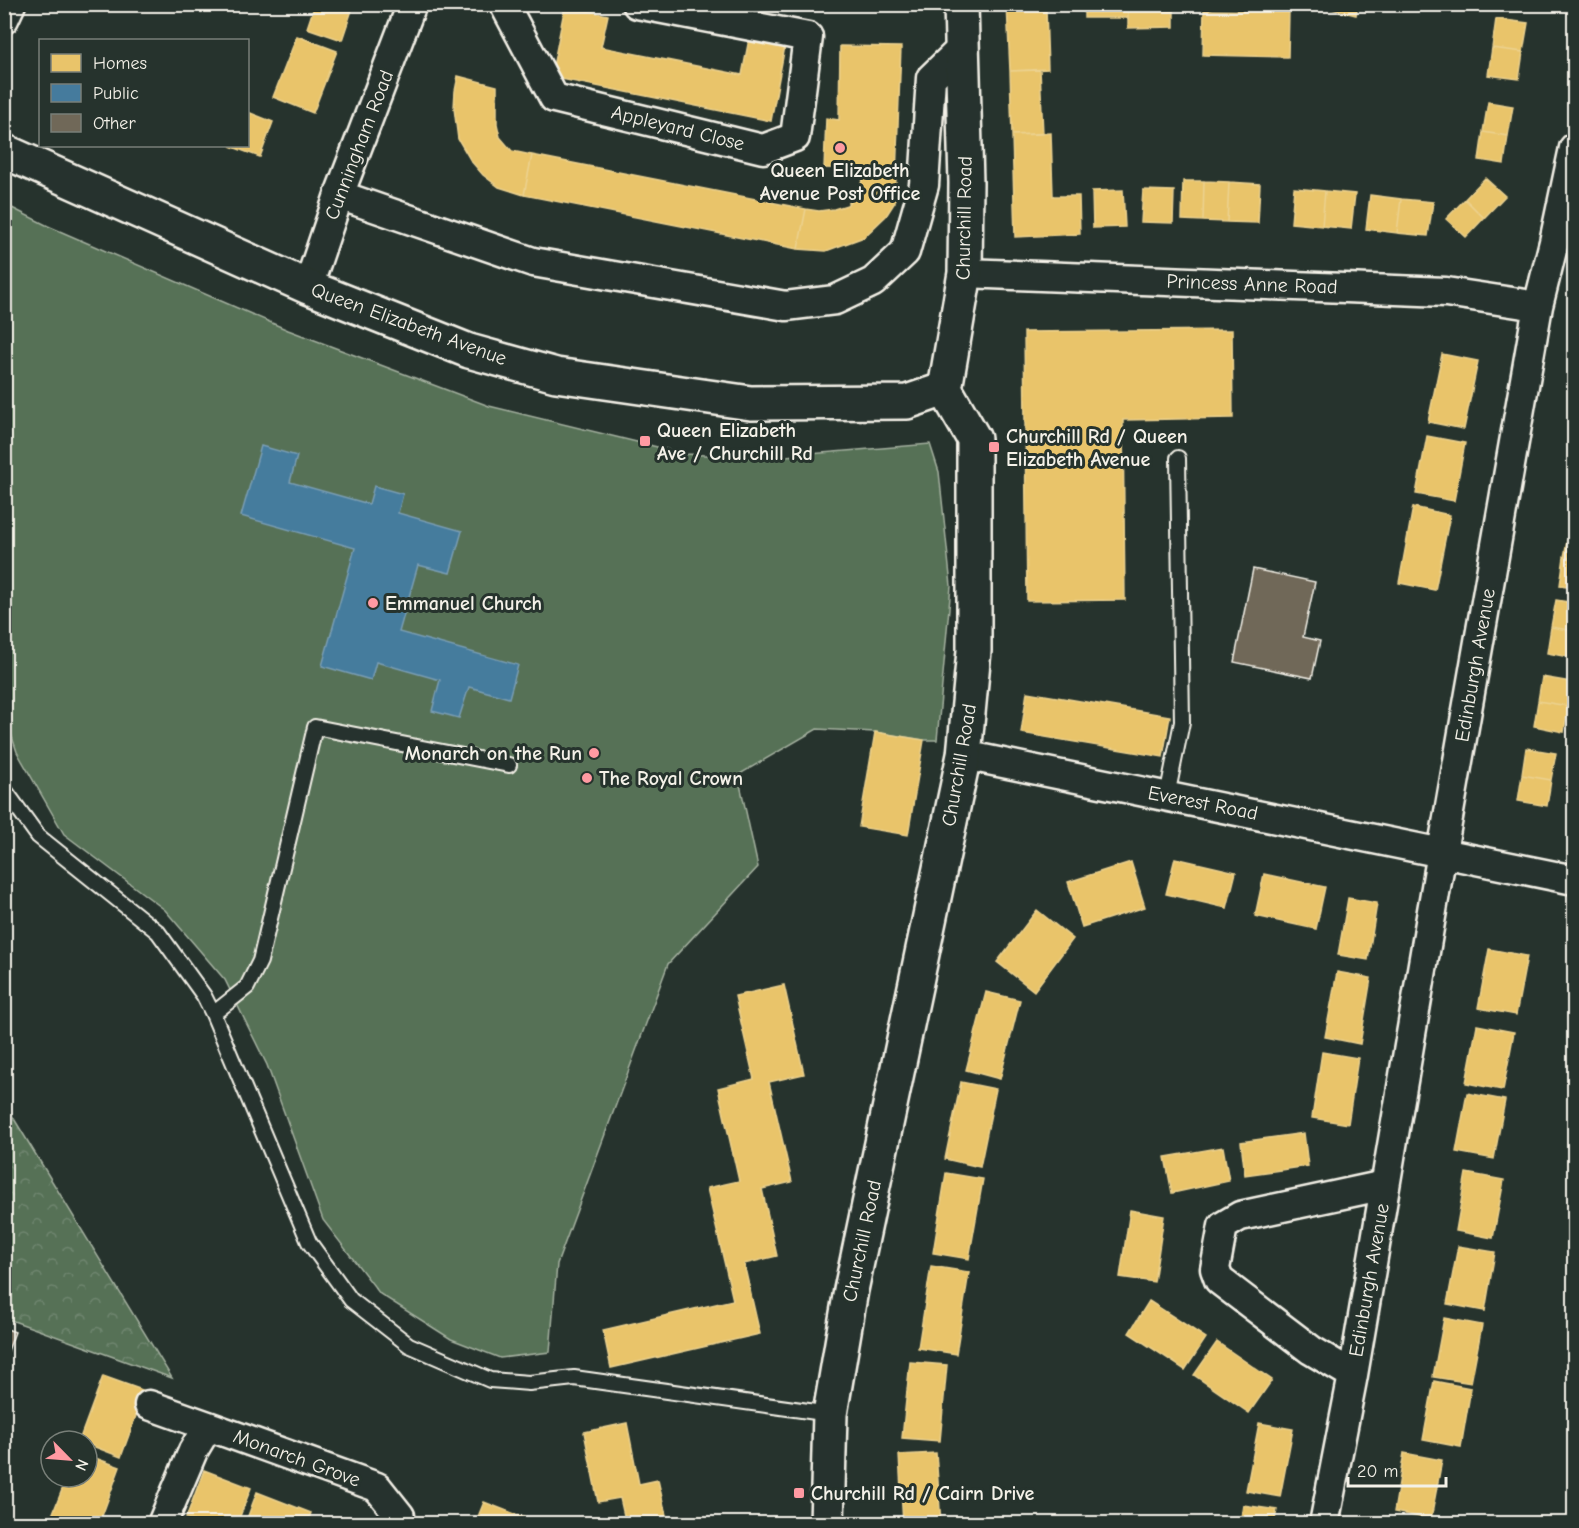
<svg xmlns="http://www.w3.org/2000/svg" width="1579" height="1528" viewBox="0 0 1579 1528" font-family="'Comic Neue',sans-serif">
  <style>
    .grass { fill: #567157; stroke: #a5b1a0; stroke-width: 1.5 }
    .forest { fill: url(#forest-crowns); stroke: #a5b1a0; stroke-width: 1.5 }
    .homes { fill: #e9c46a; stroke: #ecd290; stroke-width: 1.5 }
    .public { fill: #457b9d; stroke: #7a9eb4; stroke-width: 1.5 }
    .building { fill: #706858; stroke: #f4f1e8; stroke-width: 1.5 }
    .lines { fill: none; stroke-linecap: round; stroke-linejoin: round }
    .service-casing { stroke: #f4f1e8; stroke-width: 18 }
    .minor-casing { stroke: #f4f1e8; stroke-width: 33 }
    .tertiary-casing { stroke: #f4f1e8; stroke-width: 38 }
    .service { stroke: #26332d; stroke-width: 14 }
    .minor { stroke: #26332d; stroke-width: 28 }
    .tertiary { stroke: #26332d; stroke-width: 33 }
    .poi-dot { fill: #ff9aa2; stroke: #26332d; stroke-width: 2 }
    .labels { text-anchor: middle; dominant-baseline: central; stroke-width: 6; stroke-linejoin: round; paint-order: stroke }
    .street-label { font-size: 20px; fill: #f4f1e8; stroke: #26332d }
    .poi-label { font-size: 20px; font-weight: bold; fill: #f4f1e8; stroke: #26332d; text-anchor: start }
  </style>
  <defs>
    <pattern id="forest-crowns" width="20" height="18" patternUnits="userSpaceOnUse" patternTransform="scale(1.5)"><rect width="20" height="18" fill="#567157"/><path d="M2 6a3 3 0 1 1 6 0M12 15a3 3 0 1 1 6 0" fill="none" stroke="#6f866f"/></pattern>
  </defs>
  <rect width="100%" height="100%" fill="#26332d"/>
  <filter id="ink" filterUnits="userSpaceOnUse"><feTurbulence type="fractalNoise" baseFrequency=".0167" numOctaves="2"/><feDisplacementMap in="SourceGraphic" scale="12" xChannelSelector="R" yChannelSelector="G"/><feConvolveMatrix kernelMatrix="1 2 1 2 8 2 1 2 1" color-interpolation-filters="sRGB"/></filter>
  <g filter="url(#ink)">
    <path class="grass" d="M4,204L48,226L288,330L489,406L686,454L761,458L930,444L939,472L951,586L937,740H924L875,732L817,729L738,775L758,867L668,964L557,1264L550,1352L500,1358L451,1339L380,1294L323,1220L267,1065L225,980L165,910L64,834L17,752L4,713Z"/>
    <path class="forest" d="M5,1104L172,1378L5,1318Z"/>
    <path class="homes" d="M315,4H354L342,40L307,28Z
      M849,4H894V7L849,8Z
      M1007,4H1075V7L1046,9L1048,69L1010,71Z
      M1084,4H1128V18H1084Z
      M1128,4H1174V27L1128,28Z
      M1312,4H1358L1356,15Z
      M565,6L608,15L601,47L742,75L749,39L785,46L771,121L551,77Z
      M1204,10L1289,11L1288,57L1203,55Z
      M1496,19L1528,23L1523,52L1492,48Z
      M297,36L337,51L313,113L273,97Z
      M840,46L901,47L895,202L886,216L864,237L826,251L798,249L806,209L819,211L834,209L847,205L860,190L864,169L824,168L826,118L839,120Z
      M1492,48L1523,52L1519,79L1488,75Z
      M1040,70L1043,134L1012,135L1010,71Z
      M458,76L497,86V124L500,137L512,151L532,155L524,195L499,187L483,175L471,161L458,139L454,108L455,91Z
      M1488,102L1513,106L1508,136L1483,132Z
      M248,112L273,122L260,157L230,146H248Z
      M1483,132L1508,136L1504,164L1479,160Z
      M1051,133L1053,196H1079L1080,234L1015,237L1012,135Z
      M532,155L806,209L798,249L524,195Z
      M1485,178L1505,196L1484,218L1465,199Z
      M1183,181H1204L1203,221L1182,220Z
      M1204,181L1229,182L1227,222L1203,221Z
      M1229,182L1260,184L1258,223L1227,222Z
      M1294,188L1325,191L1322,226L1291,223Z
      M1123,190L1125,227L1093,228L1092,191Z
      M1143,190L1174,191L1173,223L1141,222Z
      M1325,191L1355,194L1351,229L1322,226Z
      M1370,195L1401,199L1397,233L1366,229Z
      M1401,199L1433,202L1428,236L1397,233Z
      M1465,199L1484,218L1466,237L1446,219Z
      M1232,330L1233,418L1123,420L1125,600L1027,601L1024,332Z
      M1442,354L1478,361L1464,429L1428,422Z
      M1427,436L1465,443L1454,501L1416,494Z
      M1413,507L1450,515L1435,590L1399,583Z
      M1569,532L1574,533V559L1564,557Z
      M1564,557L1574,559V587L1560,585Z
      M1556,600L1574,603V631L1551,627Z
      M1551,627L1574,631V658L1547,653Z
      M1542,677L1572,682L1568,706L1538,701Z
      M1027,692L1170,716L1163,757L1021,733Z
      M1538,701L1568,706L1564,732L1534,726Z
      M875,732L924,740L908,835L859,827Z
      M1526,748L1556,753L1551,780L1522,775Z
      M1522,775L1551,780L1547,806L1518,801Z
      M1175,858L1236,872L1227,908L1166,894Z
      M1131,862L1145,907L1082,927L1068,882Z
      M1264,874L1325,887L1316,929L1255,916Z
      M1348,898L1377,903L1368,960L1338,955Z
      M1037,910L1073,939L1034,991L997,962Z
      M1489,949L1527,956L1516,1015L1478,1008Z
      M1337,972L1371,978L1360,1044L1325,1037Z
      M784,985L804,1074L769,1082L792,1182L762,1189L777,1256L744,1264L760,1334L611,1368L603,1330L733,1300L707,1188L739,1181L718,1088L754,1079L735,996Z
      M986,992L1020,1000L1000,1079L966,1070Z
      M1477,1025L1514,1032L1503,1090L1466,1083Z
      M1322,1052L1358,1058L1348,1124L1312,1118Z
      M961,1082L996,1089L980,1167L945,1159Z
      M1467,1093L1505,1100L1494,1159L1456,1152Z
      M1304,1133L1308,1166L1245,1175L1241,1142Z
      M1223,1147L1229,1181L1172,1193L1165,1157Z
      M946,1173L983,1179L969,1259L933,1253Z
      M1466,1173L1504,1180L1493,1238L1456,1231Z
      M1130,1210L1164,1216L1154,1282L1120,1277Z
      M1458,1246L1495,1252L1485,1311L1447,1304Z
      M931,1266L969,1272L956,1354L918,1348Z
      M1149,1301L1206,1338L1185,1370L1129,1333Z
      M1444,1318L1482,1325L1471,1383L1433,1377Z
      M1217,1342L1272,1380L1249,1413L1194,1375Z
      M910,1362L947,1365L940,1441L902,1438Z
      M103,1376L145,1391L121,1457L87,1444V1441H79Z
      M1434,1381L1471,1388L1461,1447L1423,1440Z
      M627,1423L639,1484L658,1480L668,1524H626L620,1498L598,1502L584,1432Z
      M1259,1423L1293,1429L1280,1497L1246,1491Z
      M936,1453L941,1524H903L899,1455Z
      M1404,1453L1442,1460L1431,1519L1394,1512Z
      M87,1455L120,1467L99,1524H66L51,1518L67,1477H87Z
      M204,1470L251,1488L237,1524H201L186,1518Z
      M257,1492L311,1513L307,1524H245Z
      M484,1502L525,1518L523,1524H475Z
      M1243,1505L1277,1510L1274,1524H1240Z"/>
    <path class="public" d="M261,446L297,456L290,482L369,504L374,486L403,494L398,513L462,531L450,573L418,565L399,632L518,665L509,698L469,687L459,718L432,711L440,680L376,662L371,680L322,666L355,548L241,516Z"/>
    <path class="building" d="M1253,569L1315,582L1303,637L1320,641L1312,678L1234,662Z
      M4,1328L15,1332L4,1361Z"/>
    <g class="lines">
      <g class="service-casing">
        <path id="service" d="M4,789L38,836L158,932L204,996L213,1014L309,1242L351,1300L409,1345L490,1380L529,1383L574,1378L830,1414
          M1167,796L1182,722L1178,458
          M213,1014L247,987L260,961L315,727L509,765"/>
      </g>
      <g class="minor-casing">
        <path id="minor" d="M504,4L554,98L763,149L795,137L808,37L637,4
          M4,19L11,4
          M339,195L533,262L786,306L835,300L873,282L905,252L924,185L931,78L962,48
          M965,273L1446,292L1538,306
          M308,287L339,195L412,4
          M964,755L1574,880
          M1353,1375L1311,1350L1219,1280L1215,1269L1223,1226L1240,1216L1385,1185
          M149,1405L208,1426
          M162,1524L193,1451L208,1426L377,1487L400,1516V1524
          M1324,1524L1353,1375L1442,852L1538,306L1554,242L1574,148"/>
      </g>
      <g class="tertiary-casing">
        <path id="tertiary" d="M4,151L308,287L469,351L556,375L751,403L907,402L945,389
          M827,1524L830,1414L851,1290L964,755L974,651V439L945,389L965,273L966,183L961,4"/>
      </g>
      <use href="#service" class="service"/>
      <use href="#minor" class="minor"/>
      <use href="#tertiary" class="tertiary"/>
    </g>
  </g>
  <g class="poi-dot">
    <circle cx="840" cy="148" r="6"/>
    <rect x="639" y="435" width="12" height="12" rx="3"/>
    <rect x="988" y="441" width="12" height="12" rx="3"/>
    <circle cx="373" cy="603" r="6"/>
    <circle cx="594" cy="753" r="6"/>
    <circle cx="587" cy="778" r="6"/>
    <rect x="793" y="1487" width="12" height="12" rx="3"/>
  </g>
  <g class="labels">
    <g class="street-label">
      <text transform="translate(678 128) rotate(14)">Appleyard Close</text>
      <text transform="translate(359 145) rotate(-69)">Cunningham Road</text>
      <text transform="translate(964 218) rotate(-89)">Churchill Road</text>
      <text transform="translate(1252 284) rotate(2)">Princess Anne Road</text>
      <text transform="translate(409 324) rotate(20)">Queen Elizabeth Avenue</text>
      <text transform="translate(1475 665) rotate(-80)">Edinburgh Avenue</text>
      <text transform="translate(959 765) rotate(-80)">Churchill Road</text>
      <text transform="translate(1203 803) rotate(11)">Everest Road</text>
      <text transform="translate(862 1241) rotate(-78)">Churchill Road</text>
      <text transform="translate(1369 1280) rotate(-80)">Edinburgh Avenue</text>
      <text transform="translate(297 1458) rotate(20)">Monarch Grove</text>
    </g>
    <g class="poi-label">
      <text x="840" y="170" text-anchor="middle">Queen Elizabeth<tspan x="840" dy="23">Avenue Post Office</tspan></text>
      <text x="657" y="430">Queen Elizabeth<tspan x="657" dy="23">Ave / Churchill Rd</tspan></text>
      <text x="1006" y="436">Churchill Rd / Queen<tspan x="1006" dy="23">Elizabeth Avenue</tspan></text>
      <text x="385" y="603">Emmanuel Church</text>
      <text x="582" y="753" text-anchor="end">Monarch on the Run</text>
      <text x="599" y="778">The Royal Crown</text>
      <text x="811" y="1493">Churchill Rd / Cairn Drive</text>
    </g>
  </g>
  <rect width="1579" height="1528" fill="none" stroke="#26332d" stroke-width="24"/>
  <rect x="12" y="12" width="1555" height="1504" fill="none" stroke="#f4f1e8" stroke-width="2" filter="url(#ink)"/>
  <rect x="39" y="39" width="210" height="108" fill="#26332d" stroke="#787f78" stroke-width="1.5"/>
  <rect x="51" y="54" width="30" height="18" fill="#e9c46a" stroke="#787f78" stroke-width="1.5"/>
  <text x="93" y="69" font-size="18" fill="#f4f1e8">Homes</text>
  <rect x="51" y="84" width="30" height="18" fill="#457b9d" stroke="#787f78" stroke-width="1.5"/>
  <text x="93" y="99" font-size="18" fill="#f4f1e8">Public</text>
  <rect x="51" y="114" width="30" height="18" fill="#706858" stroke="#787f78" stroke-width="1.5"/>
  <text x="93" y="129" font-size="18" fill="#f4f1e8">Other</text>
  <g transform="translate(69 1459) rotate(115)"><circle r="28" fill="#26332d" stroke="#787f78" stroke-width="1.5"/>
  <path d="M0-4.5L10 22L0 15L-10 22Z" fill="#ff9aa2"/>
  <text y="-9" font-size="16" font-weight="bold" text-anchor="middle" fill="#f4f1e8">N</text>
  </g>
  <path d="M1348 1477v9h98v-9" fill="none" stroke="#f4f1e8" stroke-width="3"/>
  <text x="1357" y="1477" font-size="18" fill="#f4f1e8" stroke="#26332d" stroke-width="4.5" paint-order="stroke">20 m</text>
</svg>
